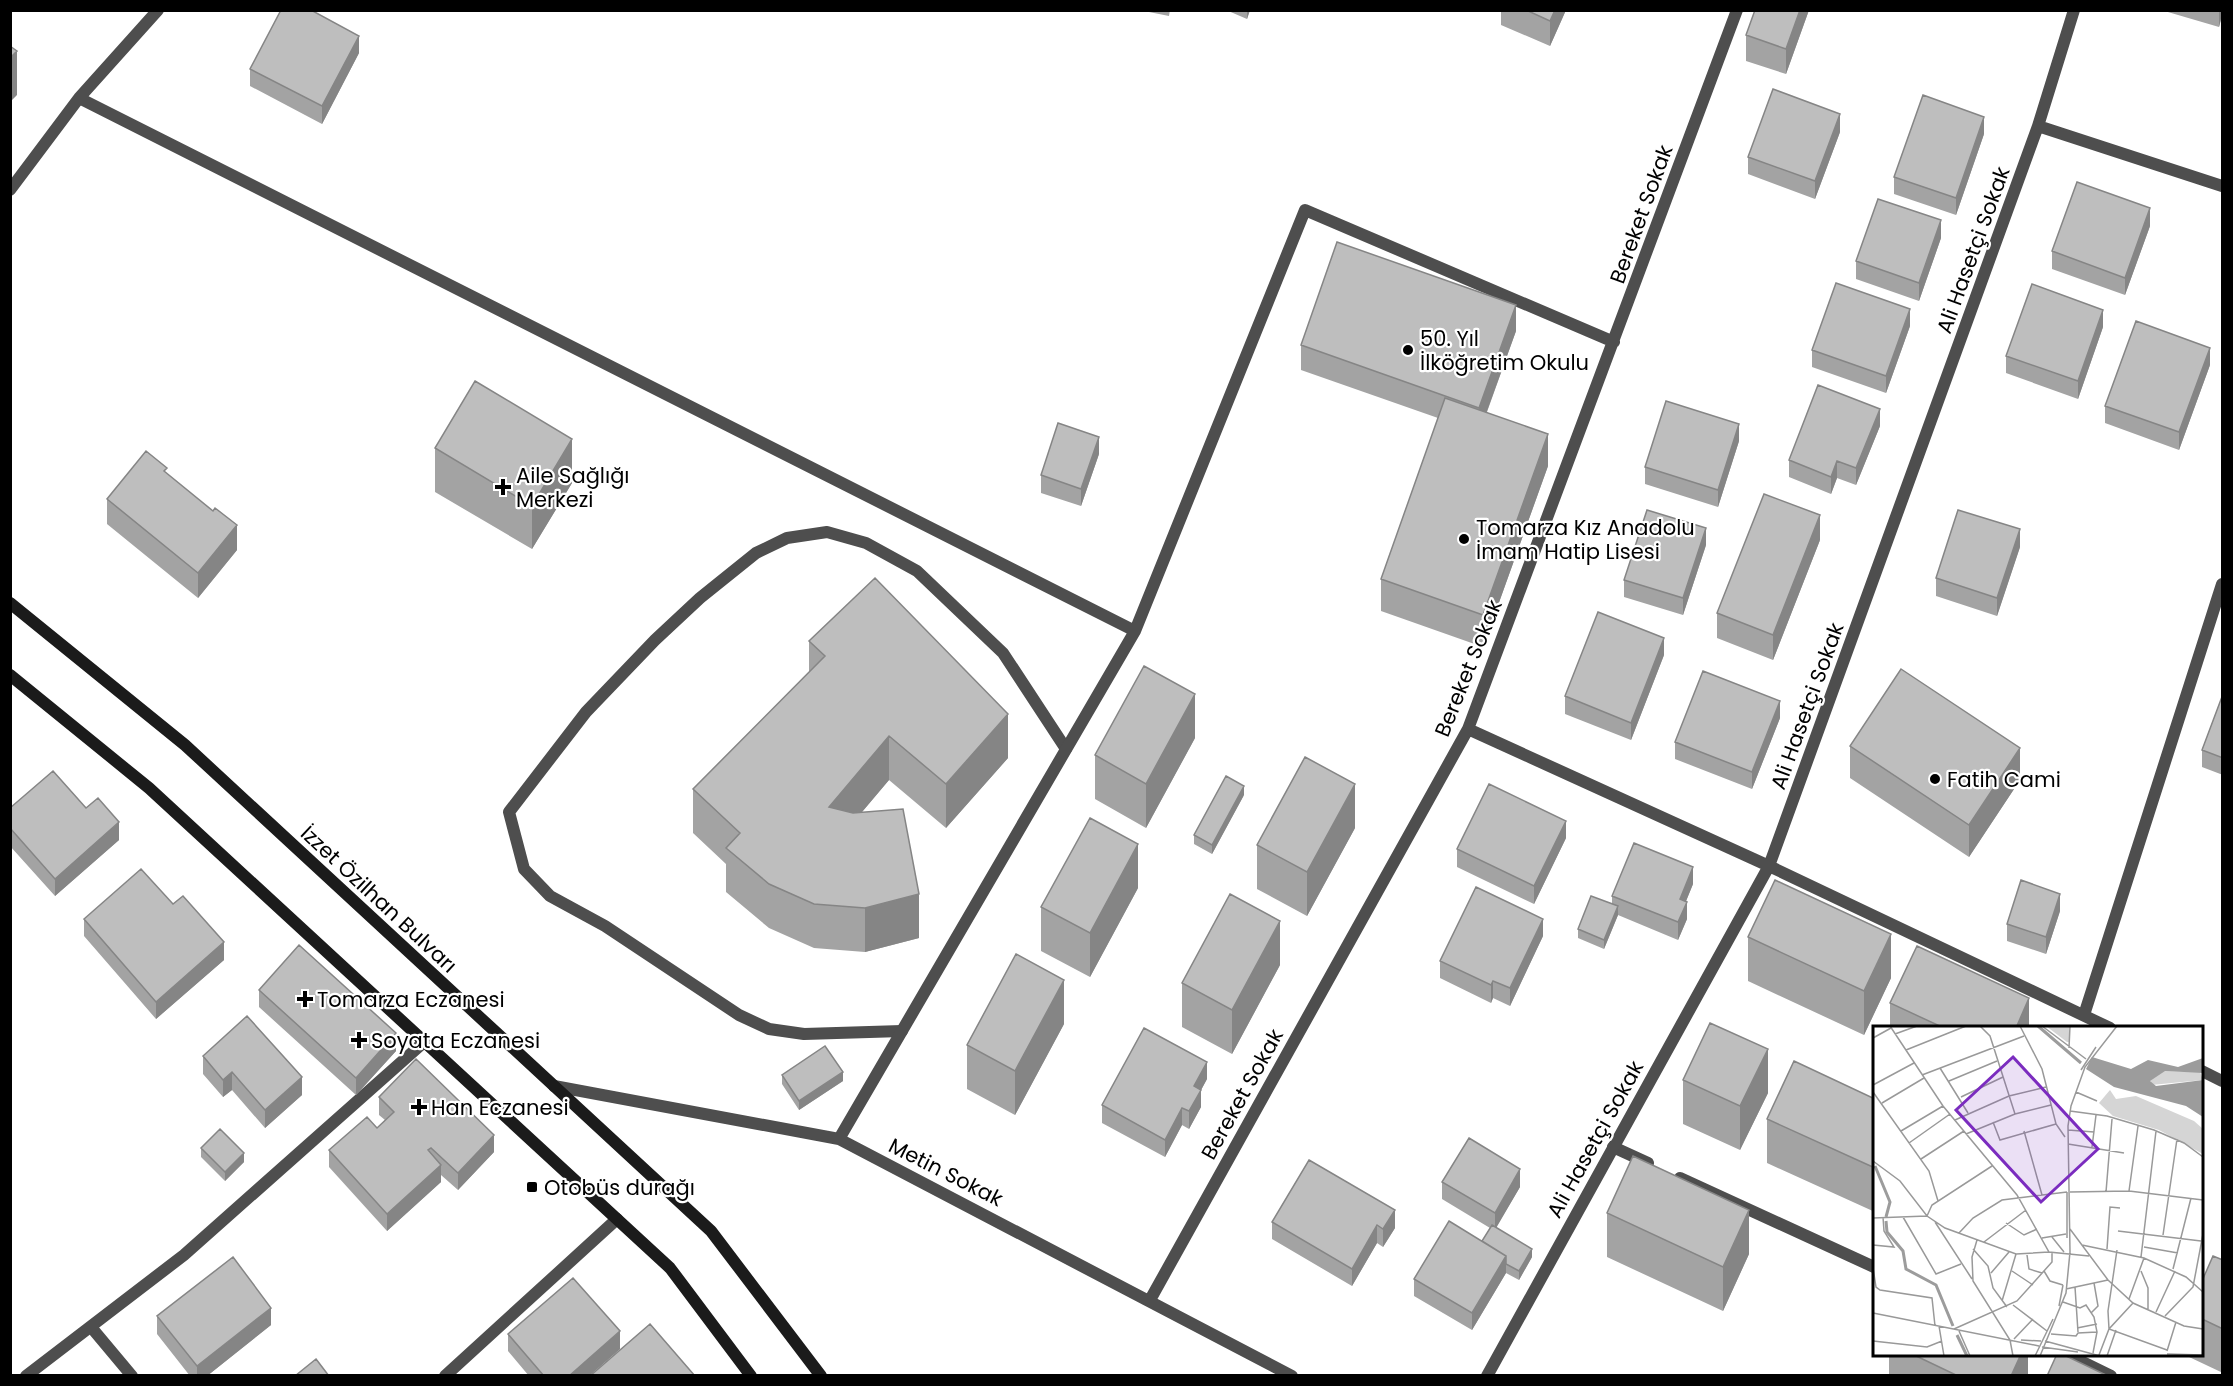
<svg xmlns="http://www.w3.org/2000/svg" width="2233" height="1386" viewBox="0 0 2233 1386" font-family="Poppins,sans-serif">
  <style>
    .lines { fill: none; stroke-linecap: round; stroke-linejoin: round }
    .lane { stroke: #4e4e4e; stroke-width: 12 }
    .street { stroke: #4e4e4e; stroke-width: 12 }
    .secondary { stroke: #1b1b1b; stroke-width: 12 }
    .wall { fill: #a3a3a3 }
    .shaded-wall { fill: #858585 }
    .building { fill: #bebebe; stroke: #858585; stroke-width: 1.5 }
    .poi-dot { fill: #000; stroke: #fff; stroke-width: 2 }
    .labels { text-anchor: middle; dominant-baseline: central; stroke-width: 4.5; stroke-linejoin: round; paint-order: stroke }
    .street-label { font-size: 21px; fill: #000; stroke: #fff }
    .poi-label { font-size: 21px; fill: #000; stroke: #fff; text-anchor: start }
    .inset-river { fill: none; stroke: #9c9c9c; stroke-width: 3 }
    .inset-road { fill: none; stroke: #999; stroke-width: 1.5 }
    .view { fill: #7b2cbf; fill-opacity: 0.15; stroke: #7b2cbf; stroke-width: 3 }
    .inset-edge { fill: none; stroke: #000; stroke-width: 3 }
  </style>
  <rect width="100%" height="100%" fill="#fff"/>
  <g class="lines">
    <path class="lane" d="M902,1031L804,1034L769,1029L739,1015L605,926L550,896L524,869L509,812L586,712L655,640L700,598L756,553L787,538L827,532L866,543L917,571L1003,653L1066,749
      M1613,1147L1648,1163
      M1680,1178L1874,1267
      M2066,1354L2111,1376"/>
    <path class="street" d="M79,98L1135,631
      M2038,126L2222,186
      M10,190L79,98L158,10
      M1468,729L1769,866L2110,1028
      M2084,1015L2222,584
      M2202,1071L2222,1081
      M554,1086L839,1139L1292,1376
      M839,1139L1135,631L1305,210L1614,342
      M1150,1300L1468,729L1737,10
      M91,1327L132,1376
      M26,1376L184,1255L424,1042
      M445,1376L617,1219
      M1487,1376L1769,866L2038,126L2074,10"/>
    <path class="secondary" d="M10,603L185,745L711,1231L821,1376
      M10,675L149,788L670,1268L751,1376"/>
  </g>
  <path class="wall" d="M1139,10H1170L1169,16Z
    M1226,10H1250L1247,19Z
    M1501,10H1566L1550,46L1501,25Z
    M1755,10H1809L1786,74L1746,61V35Z
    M2161,10H2223V13L2219,27Z
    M359,53L322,124L250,86V69Z
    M1840,132L1815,199L1748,174V157Z
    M1984,134L1956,215L1894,194V177Z
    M2150,226L2125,295L2052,269V251Z
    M1941,238L1919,301L1856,279V261Z
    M1910,326L1886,393L1812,367V350Z
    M2103,327L2078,399L2006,373V356Z
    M1516,331L1487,412L1548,466L1483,647L1381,611V579L1438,418L1301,370V345Z
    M2210,365L2179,450L2105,423V406Z
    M1880,426L1856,485L1837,478L1831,494L1789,477V460Z
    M1739,441L1718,507L1645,484V467Z
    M435,448L572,483L532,549L435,492Z
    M1099,454L1081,506L1041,493V475Z
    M167,474L237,550L198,598L107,524V499Z
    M1820,540L1773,660L1717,638V613Z
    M1706,545L1683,615L1624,597V580Z
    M2020,547L1997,616L1936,596V578Z
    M809,641L1008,758L946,828L889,780L862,812L919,938L865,952L814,948L769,928L726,892V864L693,833V789L809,672Z
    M1664,655L1631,740L1565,714V696Z
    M2223,694V775L2202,767V750Z
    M1780,718L1752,789L1675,759V742Z
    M1195,738L1146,828L1095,799V755Z
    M1850,746L2020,780L1969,857L1850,778Z
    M1244,795L1212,854L1194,844V835Z
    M10,808H86L119,840L55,896L10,846Z
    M1355,828L1307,916L1257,889V845Z
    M1566,838L1534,904L1457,867V849Z
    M1693,884L1686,901L1687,919L1678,940L1618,915L1604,949L1578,938V929L1612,904V896Z
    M1138,888L1090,977L1041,951V907Z
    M173,904L224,960L156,1019L84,936V919Z
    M2060,911L2046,954L2007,941V924Z
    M1543,936L1510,1006L1493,998L1491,1003L1440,978V961Z
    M1748,937L1891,978L1864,1035L1748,981Z
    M1280,965L1232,1054L1182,1027V983Z
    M259,990L396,1051L356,1095L259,1007Z
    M1890,1003L2029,1028H1890Z
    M1064,1024L1015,1115L967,1089V1045Z
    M203,1056L302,1095L265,1128L232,1090L223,1097L203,1074Z
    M782,1075L843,1081L799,1110L782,1084Z
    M1207,1079L1201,1090V1107L1189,1129L1182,1125L1165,1157L1102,1123V1105Z
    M1683,1080L1768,1093L1740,1150L1683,1124Z
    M379,1097L494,1152L458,1190L441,1175V1182L387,1231L329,1167V1150L377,1128L385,1120L379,1115Z
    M1875,1099V1212L1767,1163V1119Z
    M201,1148L244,1162L225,1181L201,1157Z
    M1309,1160L1395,1228L1383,1247L1377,1243L1352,1286L1272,1239V1222Z
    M1442,1182L1520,1187L1496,1227L1532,1257L1519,1280L1506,1273L1472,1330L1414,1296V1279L1482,1241L1490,1228L1442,1199Z
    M1607,1213L1749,1254L1723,1311L1607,1257Z
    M2223,1260V1373L2187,1356V1354H2202V1281Z
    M157,1316L271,1325L207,1376H190L157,1334Z
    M508,1334L620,1349L589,1376H529L508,1351Z
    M1889,1354H2028V1376H1889Z"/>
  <path class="shaded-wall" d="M1247,10H1250L1247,19Z
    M1555,10H1566L1550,46V21Z
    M1800,10H1809L1786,74V49Z
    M2219,10H2223L2219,27Z
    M359,36V53L322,124V106Z
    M17,51V95L10,102V58Z
    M1840,114V132L1815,199V181Z
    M1984,117V134L1956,215V198Z
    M2150,208V226L2125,295V278Z
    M1941,220V238L1919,301V283Z
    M1516,305V331L1479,433V408Z
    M1910,309V326L1886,393V376Z
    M2103,310V327L2078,399V381Z
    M2210,348V365L2179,450V432Z
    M1880,409V426L1856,485V468Z
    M1739,424V441L1718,507V490Z
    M1548,434V466L1483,647V615Z
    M1099,437V454L1081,506V489Z
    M572,439V483L532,549V506Z
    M1837,461V478L1831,494V477Z
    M1820,515V540L1773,660V635Z
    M237,525V550L198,598V573Z
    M1706,528V545L1683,615V598Z
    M2020,529V547L1997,616V598Z
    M1664,638V655L1631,740V723Z
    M1195,694V738L1146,828V784Z
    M1780,701V718L1752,789V772Z
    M1008,714V758L946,828V784Z
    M889,736V780L829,851V807Z
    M2020,748V780L1969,857V825Z
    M1355,784V828L1307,916V872Z
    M1244,786V795L1212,854V845Z
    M1566,821V838L1534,904V886Z
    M119,822V840L55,896V879Z
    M1138,844V888L1090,977V933Z
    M1693,867V884L1680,916V899Z
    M919,894V938L865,952V908Z
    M2060,894V911L2046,954V937Z
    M1687,902V919L1678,940V922Z
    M1618,906V915L1604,949V940Z
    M1543,919V936L1510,1006V988Z
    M1280,921V965L1232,1054V1010Z
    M1891,934V978L1864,1035V991Z
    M224,942V960L156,1019V1002Z
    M1064,980V1024L1015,1115V1071Z
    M1493,981V998L1491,1003V985Z
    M2029,998V1028H2016Z
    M396,1033V1051L356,1095V1078Z
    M1768,1049V1093L1740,1150V1106Z
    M1207,1062V1079L1194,1103V1086Z
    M232,1072V1090L223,1097V1080Z
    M843,1072V1081L799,1110V1101Z
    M302,1077V1095L265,1128V1110Z
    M1201,1090V1107L1189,1129V1111Z
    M1182,1108V1125L1165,1157V1140Z
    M494,1135V1152L458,1190V1173Z
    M244,1153V1162L225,1181V1172Z
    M441,1165V1182L387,1231V1214Z
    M1520,1169V1187L1495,1230V1213Z
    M1395,1210V1228L1383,1247V1229Z
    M1749,1210V1254L1723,1311V1267Z
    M1377,1225V1243L1352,1286V1269Z
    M1532,1249V1257L1519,1280V1271Z
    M1506,1256V1273L1472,1330V1313Z
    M271,1308V1325L207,1376H197V1366Z
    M620,1331V1349L589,1376H569Z
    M2021,1354H2028V1376H2011Z"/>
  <path class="building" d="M281,10H311L359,36L322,106L250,69Z
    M1526,10H1555L1550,21Z
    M1755,10H1800L1786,49L1746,35Z
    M10,46L17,51L10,58Z
    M1773,89L1840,114L1815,181L1748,157Z
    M1923,95L1984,117L1956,198L1894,177Z
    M2077,182L2150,208L2125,278L2052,251Z
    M1878,199L1941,220L1919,283L1856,261Z
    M1337,242L1516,305L1479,408L1301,345Z
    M1836,283L1910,309L1886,376L1812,350Z
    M2032,284L2103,310L2078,381L2006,356Z
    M2136,321L2210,348L2179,432L2105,406Z
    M475,381L572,439L532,506L435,448Z
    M1818,385L1880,409L1856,468L1837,461L1831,477L1789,460Z
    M1445,398L1548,434L1483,615L1381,579Z
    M1666,401L1739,424L1718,490L1645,467Z
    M1058,423L1099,437L1081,489L1041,475Z
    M146,451L167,468L164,471L213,511L215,508L237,525L198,573L107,499Z
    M1764,494L1820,515L1773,635L1717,613Z
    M1647,510L1706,528L1683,598L1624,580Z
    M1958,510L2020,529L1997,598L1936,578Z
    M875,578L1008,714L946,784L889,736L829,807L853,813L903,809L919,894L865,908L814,904L769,884L726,848L740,833L693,789L825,656L809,641Z
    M1598,612L1664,638L1631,723L1565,696Z
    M1144,666L1195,694L1146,784L1095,755Z
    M1901,669L2020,748L1969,825L1850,746Z
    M1703,671L1780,701L1752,772L1675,742Z
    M2223,694V758L2202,750Z
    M1305,757L1355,784L1307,872L1257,845Z
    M53,771L86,808L98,798L119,822L55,879L10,828V808Z
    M1226,776L1244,786L1212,845L1194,835Z
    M1489,784L1566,821L1534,886L1457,849Z
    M1090,818L1138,844L1090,933L1041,907Z
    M1634,843L1693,867L1680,899L1687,902L1678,922L1612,896Z
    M141,869L173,904L183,896L224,942L156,1002L84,919Z
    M1775,880L1891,934L1864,991L1748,937Z
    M2021,880L2060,894L2046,937L2007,924Z
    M1476,887L1543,919L1510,988L1493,981L1491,985L1440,961Z
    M1230,894L1280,921L1232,1010L1182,983Z
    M1591,896L1618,906L1604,940L1578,929Z
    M299,945L396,1033L356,1078L259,990Z
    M1917,946L2029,998L2016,1028H1944L1890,1003Z
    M1016,954L1064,980L1015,1071L967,1045Z
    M247,1016L302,1077L265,1110L232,1072L223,1080L203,1056Z
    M1710,1023L1768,1049L1740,1106L1683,1080Z
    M1144,1028L1207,1062L1194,1086L1201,1090L1189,1111L1182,1108L1165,1140L1102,1105Z
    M825,1046L843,1072L799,1101L782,1075Z
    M416,1059L494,1135L458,1173L431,1148L428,1150L441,1165L387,1214L329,1150L367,1117L377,1128L394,1112L379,1097Z
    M1794,1061L1875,1099V1168L1767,1119Z
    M220,1129L244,1153L225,1172L201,1148Z
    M1469,1138L1520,1169L1495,1213L1442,1182Z
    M1633,1156L1749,1210L1723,1267L1607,1213Z
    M1309,1160L1395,1210L1383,1229L1377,1225L1352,1269L1272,1222Z
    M1449,1221L1506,1256L1472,1313L1414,1279Z
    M1492,1225L1532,1249L1519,1271L1506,1264V1256L1482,1241Z
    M2213,1256L2223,1260V1329L2202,1319V1281Z
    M233,1257L271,1308L197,1366L157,1316Z
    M573,1278L620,1331L569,1376H544L508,1334Z
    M650,1324L695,1376H590Z
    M1912,1354H2021L2011,1376H1958Z
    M2057,1354H2062L2108,1376H2047Z
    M316,1359L329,1376H295Z"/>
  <g class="poi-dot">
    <circle cx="1408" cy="350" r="6"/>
    <path d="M500 478h6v6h6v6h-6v6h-6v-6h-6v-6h6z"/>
    <circle cx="1464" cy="539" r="6"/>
    <circle cx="1935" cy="779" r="6"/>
    <path d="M302 990h6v6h6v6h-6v6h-6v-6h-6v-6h6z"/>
    <path d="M356 1031h6v6h6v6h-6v6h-6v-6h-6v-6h6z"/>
    <path d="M416 1098h6v6h6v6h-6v6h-6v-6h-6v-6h6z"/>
    <rect x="526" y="1181" width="12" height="12" rx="3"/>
  </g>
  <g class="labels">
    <g class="street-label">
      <text transform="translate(1641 214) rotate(-70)">Bereket Sokak</text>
      <text transform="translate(1973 250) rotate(-70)">Ali Hasetçi Sokak</text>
      <text transform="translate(1468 668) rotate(-68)">Bereket Sokak</text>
      <text transform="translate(1807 706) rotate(-70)">Ali Hasetçi Sokak</text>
      <text transform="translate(379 899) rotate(43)">İzzet Özilhan Bulvarı</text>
      <text transform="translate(1242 1094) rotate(-61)">Bereket Sokak</text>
      <text transform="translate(1595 1139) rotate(-61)">Ali Hasetçi Sokak</text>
      <text transform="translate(946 1172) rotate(27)">Metin Sokak</text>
    </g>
    <g class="poi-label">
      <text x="1420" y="338">50. Yıl<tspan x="1420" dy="24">İlköğretim Okulu</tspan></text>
      <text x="516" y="475">Aile Sağlığı<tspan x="516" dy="24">Merkezi</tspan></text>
      <text x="1476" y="527">Tomarza Kız Anadolu<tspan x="1476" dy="24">İmam Hatip Lisesi</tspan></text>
      <text x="1947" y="779">Fatih Cami</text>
      <text x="317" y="999">Tomarza Eczanesi</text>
      <text x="371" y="1040">Soyata Eczanesi</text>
      <text x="431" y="1107">Han Eczanesi</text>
      <text x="544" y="1187">Otobüs durağı</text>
    </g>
  </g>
  <g transform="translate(1873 1026)">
    <rect width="330" height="330" fill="#fff"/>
    <path d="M173,0H196V16H194ZM290,45L327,46L330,54L278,59L277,53ZM237,64L243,73L263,70L321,95L330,103V128L286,104L240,90L226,77Z" fill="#d5d5d5"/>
    <path d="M219,31L258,43L275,34L305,41L330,32V47L292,45L277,55L283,60L330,54V91L313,80L241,61L213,43Z" fill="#9c9c9c"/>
    <path class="inset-river" d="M165,0L208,37M2,140L17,176L13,191M13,195L14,206L30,225L33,243L63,259L80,300M84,309L94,330"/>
    <path class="inset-road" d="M17,0L70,80L144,169L176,226L216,230M107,0L117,10L142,88M147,0L169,43L183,98L192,111M169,0L213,33M22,8L44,0M0,12L18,2M196,22L197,0M33,24L93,0M67,42L95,87M208,44L223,21M49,49L151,10M76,55L124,35M0,59L41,37M0,66L56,145L65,175M203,66L224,75M88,71L130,51M9,77L51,52M197,85L234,90L281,104L311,117L330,131M82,94L136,70L173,61M120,96L127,114L183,98M195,104L221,106M28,105L70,80M151,105L169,169M93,108L142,88L178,79M36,117L77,88M195,118L251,127M219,121L223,89M48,133L91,105M0,135L27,155L54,190L72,202L143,228L176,226M256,165L265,100M194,166V212M197,166L256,165L330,174M233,166L239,93M54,190L59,179L119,140M30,191L63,248L88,238M0,192L54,190M62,196L99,253M133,197L151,209L164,203M197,203L235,254L260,277L311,300L330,303M245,205L328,215M86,207L100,192L129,174L194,166M290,209L304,113M179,211L191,226M169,212L193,208M104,214L99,231L100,255L137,314L140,330M111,216L153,184M0,219L21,221L11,205L10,191M209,219L271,232L313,251L330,266M271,221L305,227M100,223L115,240L120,262L134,281M234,223L237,181L247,182M244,224L235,285L236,303L294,324M154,229L156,243L169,247M268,231L283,105M0,242L3,261L7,264L59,272L62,300M300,243L318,172M139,245L160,259M171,245L177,255L190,259M268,245L275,262V283M118,247L136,226M202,261L205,306M193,263L235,254M256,273L271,232M129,275L143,228M190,276L207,282L213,279L221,291L224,306L220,327M140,279L174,305M186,280L190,259M283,286L302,245M0,287L166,320M218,287L225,280L221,257M292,290L320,261L330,208M66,300L71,330M204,302L224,298M81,303L144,275L179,236V227M86,305L97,330M178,308L203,310L205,307L224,306M141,313L160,293M148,314L168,315M0,315L54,321L69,315M172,315L227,330M169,321L205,326M294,325L303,296M294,328L330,329M226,329L236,303L260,277M162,330L180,293M167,330L193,267L197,226L195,100L198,80L212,41L244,0M234,330L243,304"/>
    <path class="view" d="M140,31L225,123L168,176L83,84Z"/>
    <rect width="330" height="330" class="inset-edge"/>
  </g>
  <rect width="2233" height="1386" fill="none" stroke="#000000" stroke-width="24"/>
</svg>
